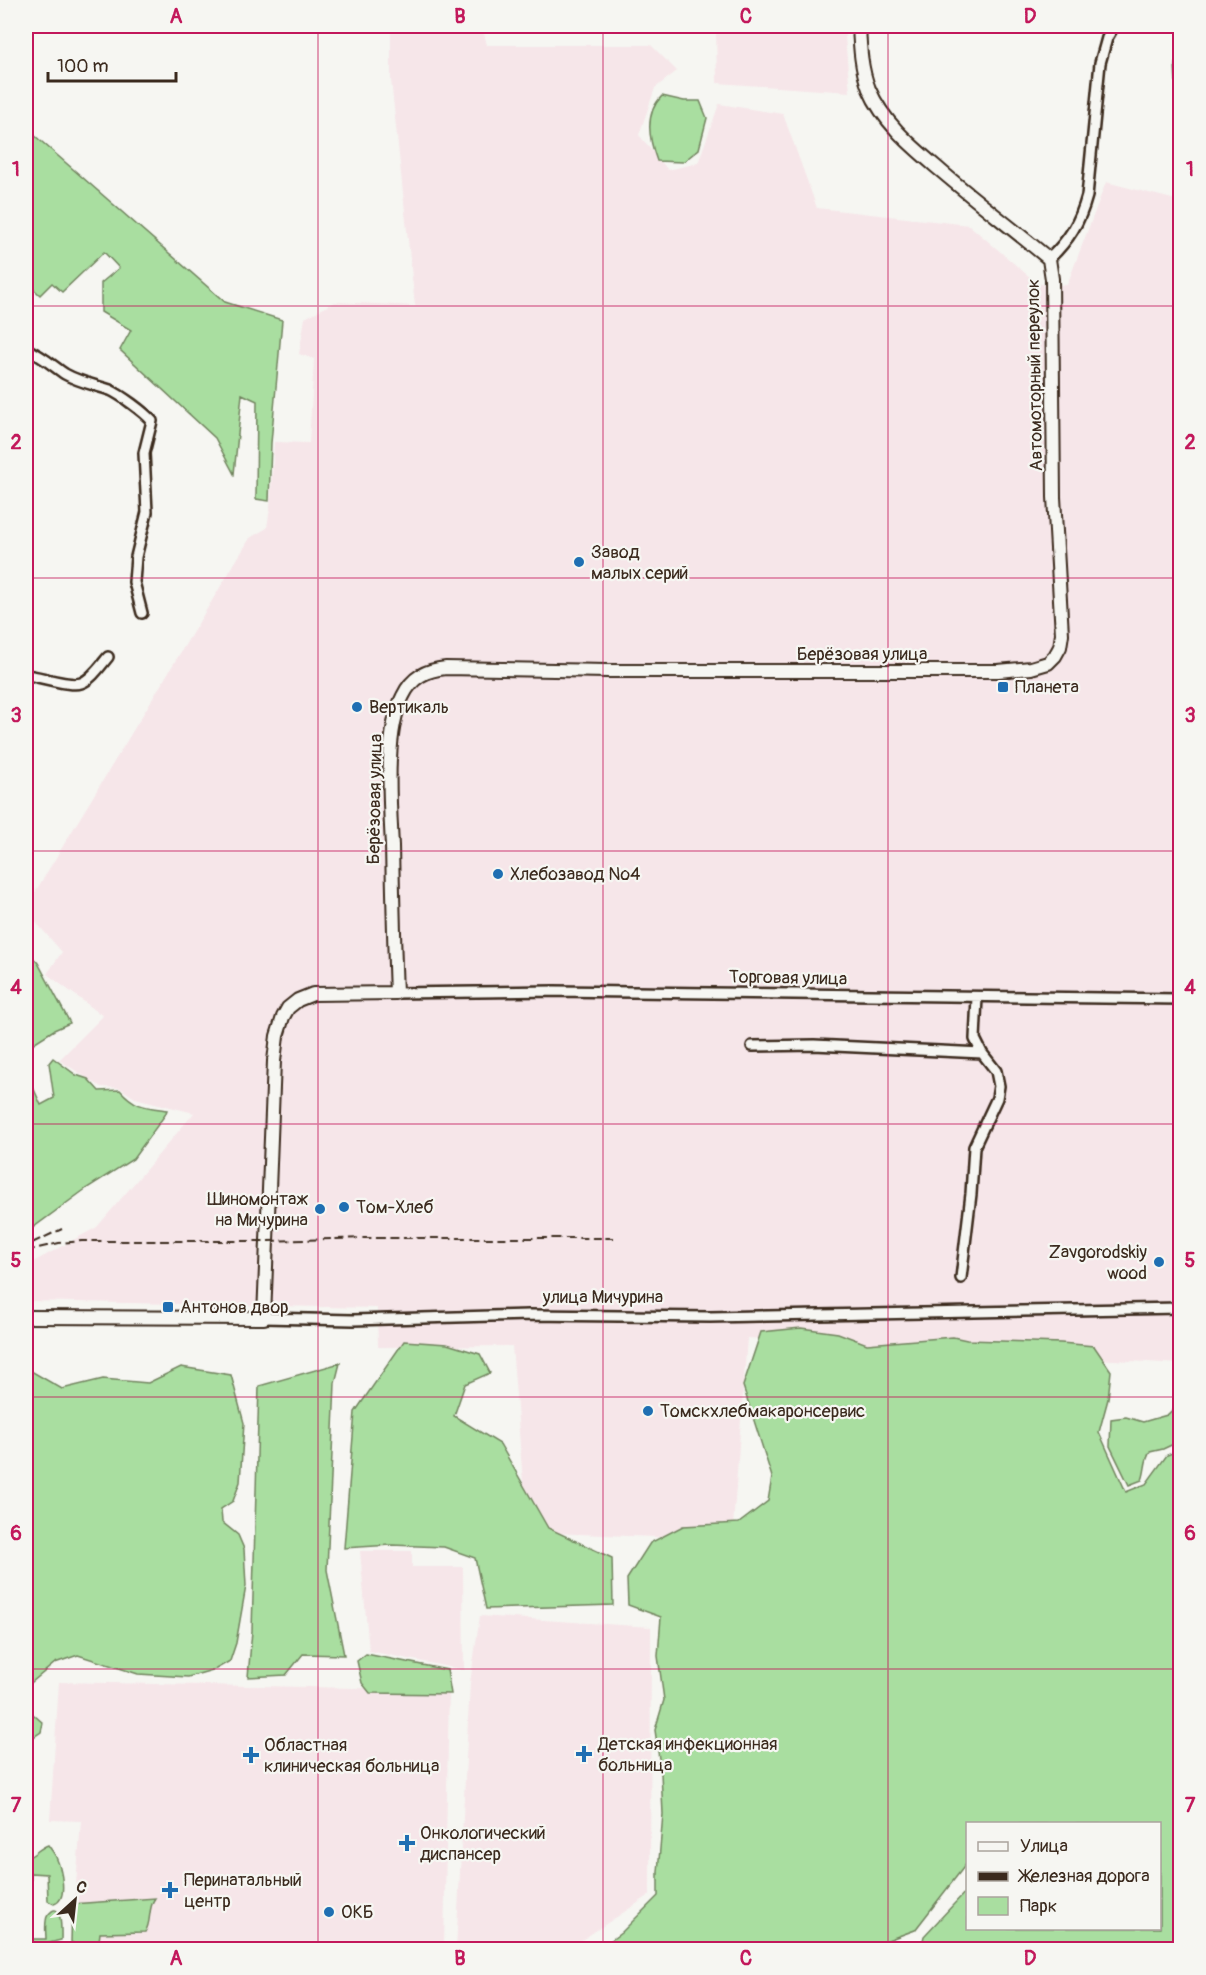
<svg xmlns="http://www.w3.org/2000/svg" width="1206" height="1975" viewBox="0 0 1206 1975" font-family="Pangolin,sans-serif">
  <style>
    .built { fill: #f6e6e9 }
    .green { fill: #a9dea0; stroke: #72845f; stroke-width: 1.5 }
    .lines { fill: none; stroke-linecap: round; stroke-linejoin: round }
    .minor-casing { stroke: #3b2a1e; stroke-width: 14 }
    .tertiary-casing { stroke: #3b2a1e; stroke-width: 16 }
    .minor { stroke: #f6f6f2; stroke-width: 9 }
    .tertiary { stroke: #f6f6f2; stroke-width: 12 }
    .rail { stroke: #3b2a1e; stroke-width: 2; stroke-dasharray: 9 4.5; stroke-linecap: butt }
    .grid { fill: none; stroke: #c2185b; stroke-width: 1.5; stroke-opacity: 0.55 }
    .poi-dot { fill: #1f6fb2; stroke: #f6f6f2; stroke-width: 2 }
    .labels { text-anchor: middle; dominant-baseline: central; stroke-width: 4.5; stroke-linejoin: round; paint-order: stroke }
    .street-label { font-size: 18px; fill: #3b2a1e; stroke: #f6f6f2 }
    .poi-label { font-size: 18px; fill: #3b2a1e; stroke: #f6f6f2; text-anchor: start }
    .neatline { fill: none; stroke: #c2185b; stroke-width: 2 }
    .grid-label { font-size: 20px; text-anchor: middle; font-weight: bold; fill: #c2185b }
  </style>
  <rect width="100%" height="100%" fill="#f6f6f2"/>
  <filter id="ink" filterUnits="userSpaceOnUse"><feTurbulence type="fractalNoise" baseFrequency=".0167" numOctaves="2"/><feDisplacementMap in="SourceGraphic" scale="12" xChannelSelector="R" yChannelSelector="G"/><feConvolveMatrix kernelMatrix="1 2 1 2 8 2 1 2 1" color-interpolation-filters="sRGB"/></filter>
  <g filter="url(#ink)">
    <path class="built" d="M398,26H482L487,45H651L677,71L655,88L639,135L668,170L698,163L719,104L783,114L817,208L969,225L1038,284L1067,285L1106,182L1180,201V1364L747,1338L732,1540L527,1532L512,1346L378,1347L377,1308L26,1301V1266L97,1227L194,1113L135,1098L120,1088L101,1087L59,1060L103,1016L47,974L62,952L26,911V907L250,538L267,528L270,508L274,442L309,443L314,359L299,354L305,318L335,302L415,306L391,80V28Z
      M716,26H844L850,92L717,83Z
      M360,1551H412V1567H463L464,1670L369,1651Z
      M480,1616L651,1627L650,1895L568,1949H456L470,1683Z
      M59,1682L449,1690L444,1949H71L81,1821L50,1820Z"/>
    <path class="green" d="M1180,49V107L1177,105L1175,64Z
      M662,96L684,101H700L707,118L699,149L683,162L657,161C649,139 644,114 662,96Z
      M26,128L225,302L282,320L271,443L269,501L256,499L257,401L242,394L234,474L215,438L120,350L131,330L101,312V283L119,268L104,252L62,292L52,283L40,295L26,282Z
      M26,950L38,963L70,1023L54,1030L26,1048Z
      M53,1058L76,1075L88,1079L99,1091L120,1090C135,1107 145,1107 167,1110L165,1115L133,1159L87,1188L31,1229L26,1231V1090L32,1085L41,1105L54,1098L49,1063Z
      M801,1328L838,1333L867,1344L953,1337L967,1340L1061,1343L1094,1346L1111,1371L1108,1399L1099,1432L1126,1492L1146,1484L1167,1455L1180,1450V1949H921L924,1936L967,1890L968,1928H1160V1824H968L967,1863L915,1930L874,1945L844,1950L599,1949L621,1933L658,1896V1872L663,1814L661,1773L655,1730L664,1700L658,1656L661,1617L628,1605L627,1579L650,1543L683,1526L739,1523L768,1501L772,1477L743,1386L761,1332Z
      M404,1341L447,1344L480,1354L490,1373L465,1384L454,1416L500,1444L548,1528L612,1558L613,1605L486,1609L475,1558L444,1547L391,1545L344,1548L355,1412Z
      M340,1363L335,1383L327,1570L344,1655L303,1654L286,1675L248,1677L252,1631L259,1386Z
      M181,1367L231,1375L244,1423L240,1482L233,1501L221,1509L222,1522L238,1535L244,1549L246,1586L236,1643L230,1661L216,1669L188,1677L138,1674L78,1655L55,1663L26,1687V1368L62,1389L103,1379L148,1383Z
      M1180,1403V1441L1163,1449L1150,1452C1144,1461 1146,1470 1142,1480L1129,1485L1110,1446L1111,1419L1126,1417L1143,1422L1167,1415Z
      M366,1654L447,1670L451,1694L370,1693L362,1683L357,1661Z
      M26,1708L43,1723L41,1732L26,1742Z
      M48,1845C51,1849 54,1853 56,1857C61,1868 69,1900 54,1904L48,1901L47,1874L31,1873L30,1904L26,1902V1858C34,1856 39,1848 48,1845Z
      M155,1898C147,1909 152,1922 145,1932L100,1933L99,1941C94,1947 77,1946 71,1942L72,1904Z
      M30,1911V1939H46C46,1933 44,1920 48,1915C63,1896 61,1936 61,1940L26,1949V1912Z"/>
    <g class="lines">
      <g class="minor-casing">
        <path id="minor" d="M1049,259C1069,240 1080,222 1087,196L1100,63L1107,38L1114,26
          M26,349C41,355 52,365 65,374C79,382 95,385 110,390C121,395 144,412 152,421L144,453L147,512L136,557L134,582L142,613
          M26,675C39,676 71,687 81,683C92,679 101,665 108,657
          M396,993L554,991L1180,999
          M752,1046L814,1045L982,1053
          M961,1278L971,1194L974,1147L997,1098L999,1086L996,1071L982,1053L975,1039L977,997
          M264,1318L353,1320L529,1315L710,1317L1180,1308"/>
      </g>
      <g class="tertiary-casing">
        <path id="tertiary" d="M26,1317L264,1318L274,1061L277,1036L283,1017L288,1008L298,1000L313,994L396,993C394,944 393,895 392,846C390,805 384,732 403,696C412,677 426,670 446,668L607,671H998L1031,668L1048,663L1055,656L1060,647L1062,634L1054,497L1052,279L1049,259C1013,229 976,201 941,171C913,147 884,124 869,89C861,69 860,47 859,26"/>
      </g>
      <use href="#minor" class="minor"/>
      <use href="#tertiary" class="tertiary"/>
      <path class="rail" d="M32,1243L62,1229
        M26,1251L59,1243L82,1241H267L366,1238H614"/>
    </g>
  </g>
  <path class="grid" d="M318,26V1950M603,26V1950M888,26V1950M26,306H1180M26,578H1180M26,851H1180M26,1124H1180M26,1397H1180M26,1669H1180"/>
  <g class="poi-dot">
    <circle cx="579" cy="562" r="6"/>
    <rect x="997" y="681" width="12" height="12" rx="3"/>
    <circle cx="357" cy="707" r="6"/>
    <circle cx="498" cy="874" r="6"/>
    <circle cx="344" cy="1207" r="6"/>
    <circle cx="320" cy="1209" r="6"/>
    <circle cx="1159" cy="1262" r="6"/>
    <rect x="162" y="1301" width="12" height="12" rx="3"/>
    <circle cx="648" cy="1411" r="6"/>
    <path d="M581 1745h6v6h6v6h-6v6h-6v-6h-6v-6h6z"/>
    <path d="M248 1746h6v6h6v6h-6v6h-6v-6h-6v-6h6z"/>
    <path d="M404 1834h6v6h6v6h-6v6h-6v-6h-6v-6h6z"/>
    <path d="M167 1881h6v6h6v6h-6v6h-6v-6h-6v-6h6z"/>
    <circle cx="329" cy="1912" r="6"/>
  </g>
  <g class="labels">
    <g class="street-label">
      <text transform="translate(1035 375) rotate(-91)">Автомоторный переулок</text>
      <text x="862" y="654">Берёзовая улица</text>
      <text transform="translate(375 799) rotate(-89)">Берёзовая улица</text>
      <text transform="translate(788 978) rotate(1)">Торговая улица</text>
      <text x="603" y="1297">улица Мичурина</text>
    </g>
    <g class="poi-label">
      <text x="591" y="552">Завод<tspan x="591" dy="21">малых серий</tspan></text>
      <text x="1015" y="687">Планета</text>
      <text x="369" y="707">Вертикаль</text>
      <text x="510" y="874">Хлебозавод №4</text>
      <text x="308" y="1199" text-anchor="end">Шиномонтаж<tspan x="308" dy="21">на Мичурина</tspan></text>
      <text x="356" y="1207">Том-Хлеб</text>
      <text x="1147" y="1252" text-anchor="end">Zavgorodskiy<tspan x="1147" dy="21">wood</tspan></text>
      <text x="180" y="1307">Антонов двор</text>
      <text x="660" y="1411">Томскхлебмакаронсервис</text>
      <text x="598" y="1744">Детская инфекционная<tspan x="598" dy="21">больница</tspan></text>
      <text x="264" y="1745">Областная<tspan x="264" dy="21">клиническая больница</tspan></text>
      <text x="420" y="1833">Онкологический<tspan x="420" dy="21">диспансер</tspan></text>
      <text x="184" y="1880">Перинатальный<tspan x="184" dy="21">центр</tspan></text>
      <text x="341" y="1912">ОКБ</text>
    </g>
  </g>
  <rect width="1206" height="1975" fill="none" stroke="#f6f6f2" stroke-width="66"/>
  <rect x="966" y="1822" width="195" height="108" fill="#f6f6f2" stroke="#aba49d" stroke-width="1.5"/>
  <rect x="978" y="1842" width="30" height="9" fill="#f6f6f2" stroke="#aba49d" stroke-width="1.5"/>
  <text x="1020" y="1852" font-size="18" fill="#3b2a1e">Улица</text>
  <rect x="978" y="1872" width="30" height="9" fill="#3b2a1e" stroke="#aba49d" stroke-width="1.5"/>
  <text x="1020" y="1882" font-size="18" fill="#3b2a1e">Железная дорога</text>
  <rect x="978" y="1897" width="30" height="18" fill="#a9dea0" stroke="#aba49d" stroke-width="1.5"/>
  <text x="1020" y="1912" font-size="18" fill="#3b2a1e">Парк</text>
  <g transform="translate(75 1900) rotate(27)" stroke="#f6f6f2" stroke-width="4.5" paint-order="stroke">
  <path d="M0-4.5L10 22L0 15L-10 22Z" fill="#3b2a1e"/>
  <text y="-9" font-size="16" font-weight="bold" text-anchor="middle" fill="#3b2a1e">С</text>
  </g>
  <path d="M48 72v9h128v-9" fill="none" stroke="#3b2a1e" stroke-width="3"/>
  <text x="57" y="72" font-size="18" fill="#3b2a1e" stroke="#f6f6f2" stroke-width="4.5" paint-order="stroke">100 m</text>
  <rect x="33" y="33" width="1140" height="1909" class="neatline"/>
  <g class="grid-label">
    <text x="176" y="23">A</text>
    <text x="460" y="23">B</text>
    <text x="746" y="23">C</text>
    <text x="1030" y="23">D</text>
    <text x="16" y="176">1</text>
    <text x="1190" y="176">1</text>
    <text x="16" y="449">2</text>
    <text x="1190" y="449">2</text>
    <text x="16" y="722">3</text>
    <text x="1190" y="722">3</text>
    <text x="16" y="994">4</text>
    <text x="1190" y="994">4</text>
    <text x="16" y="1267">5</text>
    <text x="1190" y="1267">5</text>
    <text x="16" y="1540">6</text>
    <text x="1190" y="1540">6</text>
    <text x="16" y="1812">7</text>
    <text x="1190" y="1812">7</text>
    <text x="176" y="1965">A</text>
    <text x="460" y="1965">B</text>
    <text x="746" y="1965">C</text>
    <text x="1030" y="1965">D</text>
  </g>
</svg>
